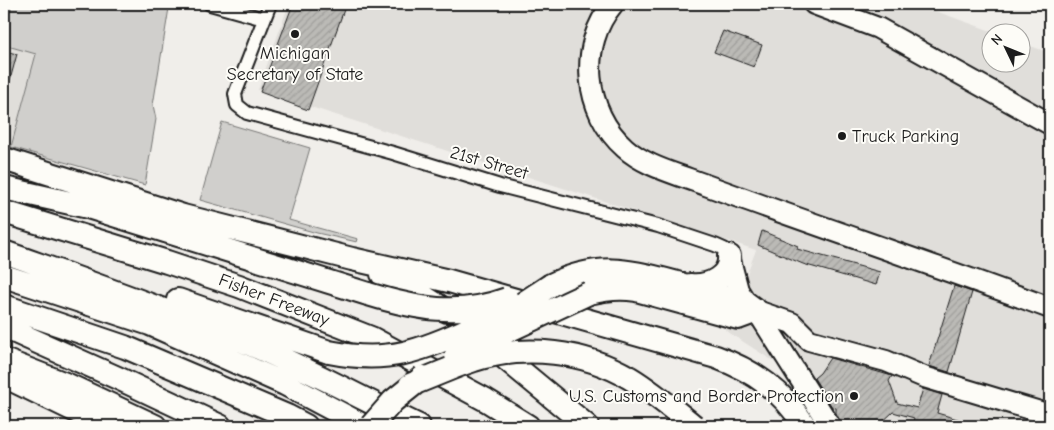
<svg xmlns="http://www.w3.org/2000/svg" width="1054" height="430" viewBox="0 0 1054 430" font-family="'Comic Neue',sans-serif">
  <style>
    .built { fill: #e0deda }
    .green { fill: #d0cfcc; stroke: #767674 }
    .building { fill: url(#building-hatch); stroke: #1c1c1c }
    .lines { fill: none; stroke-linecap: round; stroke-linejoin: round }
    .minor-casing { stroke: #1c1c1c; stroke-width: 16 }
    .trunk-casing { stroke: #1c1c1c; stroke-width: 24 }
    .motorway-casing { stroke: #1c1c1c; stroke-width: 26 }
    .minor { stroke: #fdfcf7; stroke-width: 12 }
    .trunk { stroke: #fdfcf7; stroke-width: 20 }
    .motorway { stroke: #fdfcf7; stroke-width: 22 }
    .motorway-bridge-casing { stroke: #1c1c1c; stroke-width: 26; stroke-linecap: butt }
    .motorway-bridge { stroke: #fdfcf7; stroke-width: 22 }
    .poi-dot { fill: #1c1c1c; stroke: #fdfcf7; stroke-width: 2 }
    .labels { text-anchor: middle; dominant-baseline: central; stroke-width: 4; stroke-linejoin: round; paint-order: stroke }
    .poi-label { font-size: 18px; fill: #1c1c1c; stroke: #fdfcf7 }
    .street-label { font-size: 18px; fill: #1c1c1c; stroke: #fdfcf7 }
  </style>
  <defs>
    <pattern id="building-hatch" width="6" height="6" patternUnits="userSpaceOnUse" patternTransform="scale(1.25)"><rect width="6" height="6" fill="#bbbab6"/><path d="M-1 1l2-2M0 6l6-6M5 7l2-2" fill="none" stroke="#a09f9c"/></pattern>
  </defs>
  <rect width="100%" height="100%" fill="#f0eeea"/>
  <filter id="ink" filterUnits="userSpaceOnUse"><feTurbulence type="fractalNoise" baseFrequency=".02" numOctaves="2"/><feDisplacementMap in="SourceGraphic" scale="10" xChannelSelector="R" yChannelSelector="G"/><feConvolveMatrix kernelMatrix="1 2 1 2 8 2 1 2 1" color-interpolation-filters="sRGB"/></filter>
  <g filter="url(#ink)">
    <path class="built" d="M289,4H916L994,32H992V62H1022V43L1050,53V426H825L781,366L725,330L756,250L258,90Z
      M4,45L36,54L11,147L4,145Z"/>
    <path class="green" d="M12,4L167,5L166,7L169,8L153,105L156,119L145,185L11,147L36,54L4,45V34Z
      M222,122L310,148L289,220L358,239L357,242L317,233L200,200Z"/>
    <path class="building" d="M293,4H346L308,110L260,92Z
      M723,31L762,45L754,67L714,52Z
      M4,51L17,54L7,91H4Z
      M762,231L798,246L797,249L880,272L876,285L803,264L758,245Z
      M954,286L972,292L949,372L929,366Z
      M830,358L892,376L889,381L897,403L917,408L923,389L942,395L937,413L971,423V426H912L914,418L893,412L878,426H842L836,413V408L832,407L814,378L820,373Z"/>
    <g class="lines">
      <g class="minor-casing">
        <path id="minor" d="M210,4L264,19
          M270,4L235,94L237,105L247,113L393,153L500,186L658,226L715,245L724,249L729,256"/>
      </g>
      <g class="trunk-casing">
        <path id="trunk" d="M613,4C578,45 584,112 625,148C643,164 667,171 689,179C709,186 730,194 750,201C850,237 951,271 1050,308
          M814,4L878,28L1050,124
          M729,256L738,290L746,303
          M757,311L792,323L809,340L886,361L924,377L1050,415
          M757,311L830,426"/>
      </g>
      <g class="motorway-casing">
        <path id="motorway" d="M4,159L183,216L352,259L449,281L716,357C754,371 783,391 805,426
          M4,188L88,207L368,294
          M4,212L167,262L239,286L371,338L486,400L528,426
          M4,252C85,281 166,309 245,342C304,367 361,398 419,426
          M382,274L402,283L447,311
          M4,276L150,324L285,384L364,426
          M551,285C596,263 628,269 674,282C695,289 716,294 737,300L746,303L757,311
          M690,285C709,287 731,276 729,256
          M589,293C605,289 619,287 636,290L738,318L757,311
          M178,300L329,352
          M4,306L125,347L287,416L306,426
          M4,327L120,379L220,426
          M488,344L587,426
          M4,360L68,385L155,426
          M4,376L107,426"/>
      </g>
      <use href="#minor" class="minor"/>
      <use href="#trunk" class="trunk"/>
      <use href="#motorway" class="motorway"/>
      <g class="motorway-bridge-casing">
        <path id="motorway-bridge" d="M368,294C417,309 458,317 507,299
          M329,352C388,364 421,351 473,327C488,320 505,314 519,306C530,299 540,292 551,285
          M456,355L589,293
          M410,385C431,377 453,367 474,360C526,344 584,351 630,378C653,392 674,410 694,426
          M371,426L393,401L423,377"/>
      </g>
      <use href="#motorway-bridge" class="motorway-bridge"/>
    </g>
  </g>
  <g class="poi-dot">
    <circle cx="295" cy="34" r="5"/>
    <circle cx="842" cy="136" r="5"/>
    <circle cx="854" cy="396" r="5"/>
  </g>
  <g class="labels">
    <g class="poi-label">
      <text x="295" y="53">Michigan<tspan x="295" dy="21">Secretary of State</tspan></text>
      <text x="852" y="136" text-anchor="start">Truck Parking</text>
      <text x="844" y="396" text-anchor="end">U.S. Customs and Border Protection</text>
    </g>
    <g class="street-label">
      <text transform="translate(489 163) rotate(16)">21st Street</text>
      <text transform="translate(274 300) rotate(21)">Fisher Freeway</text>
    </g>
  </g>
  <rect width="1054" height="430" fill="none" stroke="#fdfcf7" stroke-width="20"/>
  <rect x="10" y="10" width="1034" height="410" fill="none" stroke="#1c1c1c" stroke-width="2" filter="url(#ink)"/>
  <g transform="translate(1006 48) rotate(313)"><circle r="24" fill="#fdfcf7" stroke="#a3a29f"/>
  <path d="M0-4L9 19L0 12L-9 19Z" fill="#1c1c1c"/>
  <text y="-8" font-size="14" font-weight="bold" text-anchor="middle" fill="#1c1c1c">N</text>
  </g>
</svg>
